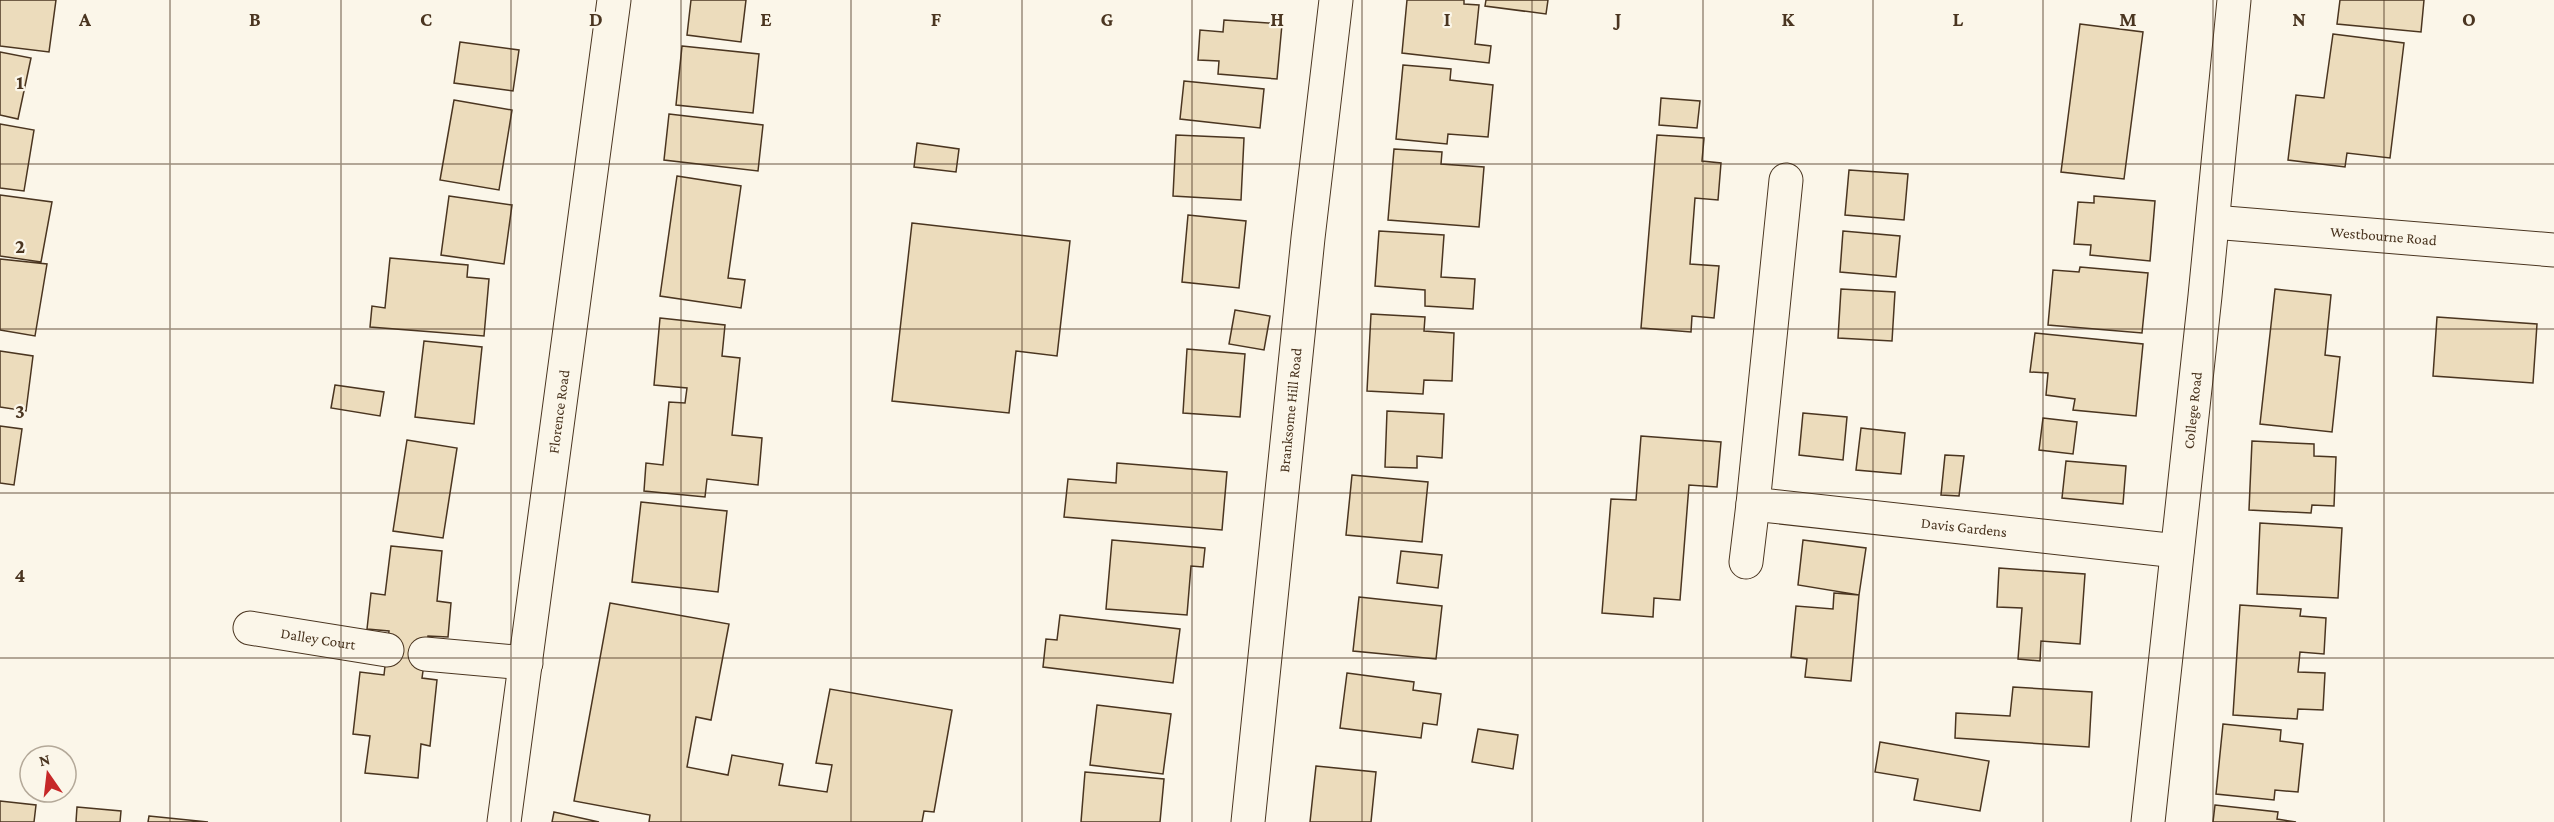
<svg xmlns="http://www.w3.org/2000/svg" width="2554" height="822" viewBox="0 0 2554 822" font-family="'Crimson Pro',serif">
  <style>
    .building { fill: #ecdcbc; stroke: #4a3520; stroke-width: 1.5 }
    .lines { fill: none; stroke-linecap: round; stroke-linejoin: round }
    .minor-casing { stroke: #4a3520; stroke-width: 35 }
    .minor { stroke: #fbf6e9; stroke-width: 33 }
    .grid { fill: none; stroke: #4a3520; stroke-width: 1.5; stroke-opacity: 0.55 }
    .labels { text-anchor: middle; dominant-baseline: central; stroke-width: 4.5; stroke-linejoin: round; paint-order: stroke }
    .street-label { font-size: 15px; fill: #4a3520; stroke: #fbf6e9 }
    .grid-label { font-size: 20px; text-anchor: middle; font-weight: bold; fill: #4a3520; stroke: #fbf6e9; stroke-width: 4.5; stroke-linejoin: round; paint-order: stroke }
  </style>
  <rect width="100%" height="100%" fill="#fbf6e9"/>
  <path class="building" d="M0,0H56L49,52L0,46Z
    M691,0H746L741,42L687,35Z
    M1407,0H1464V4L1479,5L1475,44L1491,46L1489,63L1402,53Z
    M1486,0H1548L1546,14L1485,6Z
    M2340,0H2424L2421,32L2337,24Z
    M1224,20L1282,24L1277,79L1218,74L1219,61L1198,60L1200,30L1223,32Z
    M2080,24L2143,32L2124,179L2061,172Z
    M2333,34L2404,43L2390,158L2347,153L2345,167L2288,160L2296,95L2324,98Z
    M460,42L519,50L513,91L454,83Z
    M682,46L759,54L753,113L676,105Z
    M0,52L31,58L18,119L0,115Z
    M1403,65L1451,69L1450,80L1493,85L1488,137L1448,134L1447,144L1396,139Z
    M1184,81L1264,89L1260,128L1180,119Z
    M1661,98L1700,101L1697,128L1659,125Z
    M454,100L512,110L499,190L440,180Z
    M669,114L763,125L758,171L664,160Z
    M0,124L34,130L24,191L0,188Z
    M1176,135L1244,138L1241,200L1173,196Z
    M1657,135L1704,138L1702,161L1721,163L1718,200L1695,198L1690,264L1719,266L1714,318L1692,316L1691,332L1641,328Z
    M917,143L959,149L956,172L914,167Z
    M1394,149L1442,152L1441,164L1484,167L1479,227L1388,220Z
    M1849,170L1908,174L1904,220L1845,215Z
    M677,176L741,186L728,278L745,280L741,308L660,296Z
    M0,195L52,202L41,262L0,256Z
    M449,196L512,205L504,264L441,255Z
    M2094,196L2155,201L2150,261L2090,255L2091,245L2074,244L2078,202L2094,203Z
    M1188,215L1246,221L1239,288L1182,282Z
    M912,223L1070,241L1057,356L1016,351L1009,413L892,401Z
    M1379,231L1444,235L1441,277L1475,279L1473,309L1425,306V290L1375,286Z
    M1843,231L1900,236L1896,277L1840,272Z
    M390,258L468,265L467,277L489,279L484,336L370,327L372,306L385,308Z
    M0,259L47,264L35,336L0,330Z
    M2080,267L2148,273L2142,333L2048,325L2053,270L2079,272Z
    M1841,289L1895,292L1892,341L1838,338Z
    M2275,289L2331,295L2325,355L2340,357L2332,432L2260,424Z
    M1235,310L1270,316L1264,350L1229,344Z
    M1371,314L1425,317L1424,331L1454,333L1452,381L1424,380L1423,394L1367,391Z
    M2437,317L2537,324L2533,383L2433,376Z
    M660,318L725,325L722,356L740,358L732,435L762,438L758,485L707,479L705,497L644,491L646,463L663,465L669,402L685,403L687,388L654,385Z
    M2035,333L2143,344L2136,416L2073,410L2075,399L2046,395L2048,373L2030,372Z
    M424,341L482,347L474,424L415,417Z
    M1187,349L1245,354L1240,417L1183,413Z
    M0,351L33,356L26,411L0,407Z
    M335,385L384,392L380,416L331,408Z
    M1387,411L1444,414L1442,458L1417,456V468L1385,467Z
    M1803,413L1847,417L1843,460L1799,455Z
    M2043,418L2077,422L2073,454L2039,450Z
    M0,426L22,429L14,485L0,483Z
    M1861,428L1905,433L1901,474L1856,470Z
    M1641,436L1721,442L1717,487L1689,485L1680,600L1654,598L1653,617L1602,613L1611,499L1636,500Z
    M407,440L457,448L443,538L393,531Z
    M2252,441L2314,444V456L2336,457L2334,506L2312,505L2311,513L2249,510Z
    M1945,455L1964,456L1959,496L1941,495Z
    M2066,461L2126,466L2123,504L2062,498Z
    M1117,463L1227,472L1222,530L1064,517L1068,479L1116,483Z
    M1352,475L1428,482L1422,542L1346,535Z
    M641,502L727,511L718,592L632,582Z
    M2260,523L2342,528L2338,598L2257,594Z
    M1112,540L1205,548L1203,567L1191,566L1187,615L1106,609Z
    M1803,540L1866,548L1859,595L1798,585Z
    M391,546L442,551L437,601L451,603L448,637L428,636L422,678L437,680L430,746L421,744L418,778L365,773L370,736L353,734L360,672L384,675L389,631L367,629L371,593L385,595Z
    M1401,551L1442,555L1438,588L1397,583Z
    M1999,568L2085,574L2080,644L2041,641L2040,661L2018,659L2022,608L1997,607Z
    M1834,593L1859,595L1851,681L1805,677L1807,659L1791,657L1796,606L1833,609Z
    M1359,597L1442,606L1436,659L1353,651Z
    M610,603L729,624L711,720L696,717L687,767L728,775L732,755L783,764L779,785L827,792L832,765L816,763L830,689L952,710L934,812L924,811L922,822H649L650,815L574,801Z
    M2240,605L2301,609L2300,616L2326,618L2324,654L2300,652L2298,672L2325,673L2323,710L2298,709L2297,719L2233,715Z
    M1060,615L1180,629L1173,683L1043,667L1046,639L1057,640Z
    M1347,673L1414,682L1413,690L1441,694L1437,725L1423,723L1421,738L1340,728Z
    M2013,687L2092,692L2089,747L1955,738L1956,713L2010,716Z
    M1097,705L1171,714L1163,774L1090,765Z
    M2223,724L2281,730L2280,741L2303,744L2298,792L2275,790L2274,800L2216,794Z
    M1478,729L1518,735L1513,769L1472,762Z
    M1880,742L1989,761L1980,811L1914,800L1918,779L1875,772Z
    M1316,766L1376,772L1371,822H1310Z
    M1085,772L1164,779L1160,822H1081Z
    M0,801L36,805L34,822H0Z
    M2215,805L2278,812L2277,819L2296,822H2213Z
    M77,807L121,811L120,822H76Z
    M554,812L599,822H552Z
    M149,816L208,822H148Z"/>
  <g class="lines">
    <g class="minor-casing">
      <g id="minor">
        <path id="s1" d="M1786,180L1753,504L2177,551"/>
        <path id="s2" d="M2213,222L2554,250"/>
        <path d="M1746,562L1753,504"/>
        <path id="s3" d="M250,628L387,650"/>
        <path d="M425,654L526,663"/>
        <path id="s4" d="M504,822L614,0"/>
        <path id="s5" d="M1248,822L1308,238L1336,0"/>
        <path id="s6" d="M2148,822L2205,296L2234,0"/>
      </g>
    </g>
    <use href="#minor" class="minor"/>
  </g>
  <path class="grid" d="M170,0V822M341,0V822M511,0V822M681,0V822M851,0V822M1022,0V822M1192,0V822M1362,0V822M1532,0V822M1703,0V822M1873,0V822M2043,0V822M2213,0V822M2384,0V822M0,164H2554M0,329H2554M0,493H2554M0,658H2554"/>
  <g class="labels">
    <g class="street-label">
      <text stroke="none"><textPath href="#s2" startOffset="171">Westbourne Road</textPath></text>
      <text stroke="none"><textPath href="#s4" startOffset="414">Florence Road</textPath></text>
      <text stroke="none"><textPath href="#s5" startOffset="414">Branksome Hill Road</textPath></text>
      <text stroke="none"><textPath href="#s6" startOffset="414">College Road</textPath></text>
      <text stroke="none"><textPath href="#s1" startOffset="538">Davis Gardens</textPath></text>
      <text stroke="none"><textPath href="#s3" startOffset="69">Dalley Court</textPath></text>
    </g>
  </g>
  <g class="grid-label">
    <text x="85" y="26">A</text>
    <text x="255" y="26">B</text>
    <text x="426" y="26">C</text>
    <text x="596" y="26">D</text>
    <text x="766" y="26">E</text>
    <text x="936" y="26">F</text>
    <text x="1107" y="26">G</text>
    <text x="1277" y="26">H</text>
    <text x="1447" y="26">I</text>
    <text x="1618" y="26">J</text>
    <text x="1788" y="26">K</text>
    <text x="1958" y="26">L</text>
    <text x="2128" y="26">M</text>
    <text x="2299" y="26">N</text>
    <text x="2469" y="26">O</text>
    <text x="20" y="89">1</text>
    <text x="20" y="253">2</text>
    <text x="20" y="418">3</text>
    <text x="20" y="582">4</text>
  </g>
  <g transform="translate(48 774) rotate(346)"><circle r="28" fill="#fbf6e9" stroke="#b4a999" stroke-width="1.5"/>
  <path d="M0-4.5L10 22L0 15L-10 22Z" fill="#c62828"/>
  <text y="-9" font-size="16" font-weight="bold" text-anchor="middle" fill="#4a3520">N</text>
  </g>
</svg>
